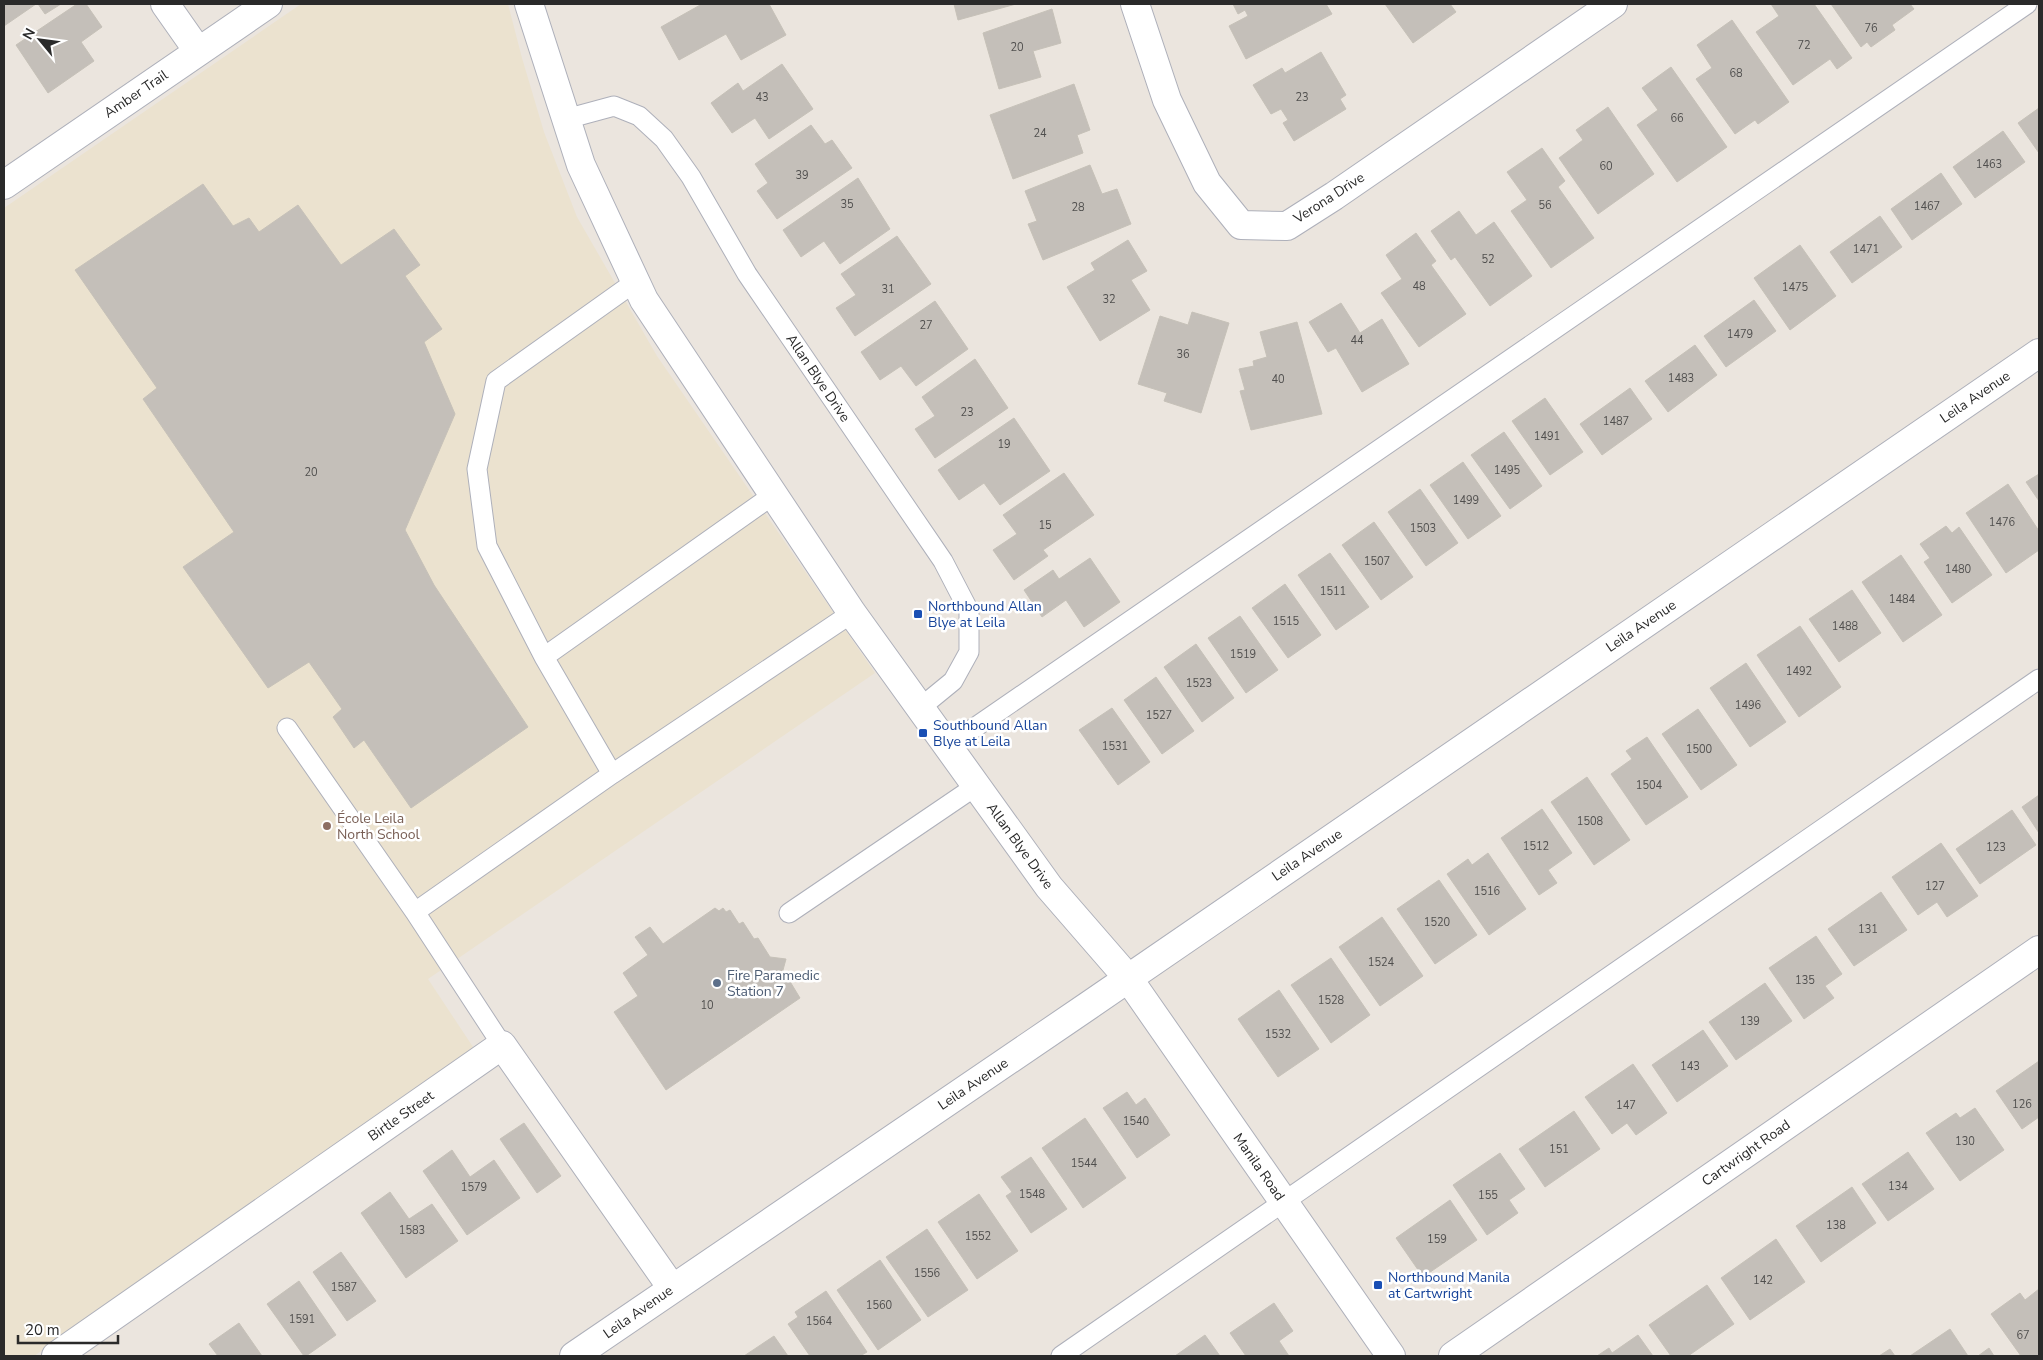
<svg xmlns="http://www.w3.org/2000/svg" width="2043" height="1360" viewBox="0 0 2043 1360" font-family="'Nunito Sans',sans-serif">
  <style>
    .education { fill: #ebe2cf }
    .building { fill: #c4bfb9; stroke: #c6c1b8 }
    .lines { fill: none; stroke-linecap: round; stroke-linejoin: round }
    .service-casing { stroke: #aeb0ba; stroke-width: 21 }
    .minor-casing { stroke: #aeb0ba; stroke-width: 30 }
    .tertiary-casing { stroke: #aeb0ba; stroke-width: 30 }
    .service { stroke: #fff; stroke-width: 19 }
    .minor { stroke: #fff; stroke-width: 28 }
    .tertiary { stroke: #fff; stroke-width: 28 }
    .transit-dot { fill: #1a4fb4; stroke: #fff; stroke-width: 2 }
    .education-dot { fill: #8d6e63; stroke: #fff; stroke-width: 2 }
    .service-dot { fill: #5c6f8a; stroke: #fff; stroke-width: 2 }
    .labels { text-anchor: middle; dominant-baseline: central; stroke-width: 5; stroke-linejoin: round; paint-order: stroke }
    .number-label { font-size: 11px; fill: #504f4e }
    .street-label { font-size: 14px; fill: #2a2a2a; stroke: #fff }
    .transit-label { font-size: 14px; fill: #164399; stroke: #fff; text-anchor: start }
    .education-label { font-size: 14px; fill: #785e54; stroke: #fff; text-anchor: start }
    .service-label { font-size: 14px; fill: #4e5e75; stroke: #fff; text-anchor: start }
  </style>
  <rect width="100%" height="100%" fill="#ebe5de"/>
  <path class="education" d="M301,4H508L522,58L544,132L577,217L657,356L875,673L428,979L475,1050L34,1356H4V208Z"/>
  <path class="building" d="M4,4H36L4,26Z
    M38,4H61L45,14Z
    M77,4H86L102,27L81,42L94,61L48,93L16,45Z
    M702,4H769L786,35L741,60L726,34L679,60L661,27Z
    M954,4H1016L958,20Z
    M1233,4H1326L1332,14L1246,59L1229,26L1248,16L1245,10L1238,14Z
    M1385,4H1450L1456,12L1413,43Z
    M1771,4H1814L1852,58L1837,69L1830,59L1793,85L1756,32L1779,16Z
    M1831,4H1910L1914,9L1892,25L1895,30L1871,47L1867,42L1861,47Z
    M1052,9L1061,43L1033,51L1041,77L999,89L983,33Z
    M1732,20L1789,102L1758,124L1755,120L1735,134L1696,79L1712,68L1697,45Z
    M1321,52L1346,95L1340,99L1346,109L1294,141L1283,123L1288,120L1281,109L1271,114L1253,85L1282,68L1285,73Z
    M782,64L813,109L769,139L755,118L732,133L711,103L738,83L743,91Z
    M1671,67L1727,147L1677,182L1637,125L1658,110L1642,88Z
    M1074,84L1090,130L1077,135L1083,153L1013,179L990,115Z
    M1608,107L1654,174L1598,214L1559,158L1583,140L1576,130Z
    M2039,108V153L2018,123Z
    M811,125L825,144L832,140L852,168L777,219L757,191L768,183L755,164Z
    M2003,131L2025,162L1975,198L1953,167Z
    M1542,148L1565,181L1558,187L1594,238L1551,268L1511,211L1527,200L1507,172Z
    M1090,165L1102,194L1117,189L1131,224L1043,260L1028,224L1037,221L1025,191Z
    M1941,173L1962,204L1912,240L1891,209Z
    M858,178L890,229L840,264L824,241L801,257L783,230Z
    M203,184L233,226L249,218L259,232L298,205L341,265L394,229L420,265L405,276L442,329L424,342L455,414L405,530L434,585L528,727L411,808L364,740L354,748L333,717L342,709L309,662L268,688L183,567L234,532L143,399L157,388L75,270Z
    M1459,211L1476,235L1494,222L1532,276L1490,306L1455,257L1451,260L1431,231Z
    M1880,216L1902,247L1852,283L1830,252Z
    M1416,233L1436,261L1431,265L1466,314L1419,347L1381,293L1402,279L1386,255Z
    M897,236L931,284L855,336L836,308L856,295L841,274Z
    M1128,240L1147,271L1131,280L1150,310L1100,341L1067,287L1095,270L1091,263Z
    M1800,245L1836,296L1790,330L1754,278Z
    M1754,300L1776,331L1726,367L1704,336Z
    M935,301L968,349L916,386L901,366L880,380L861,352Z
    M1341,303L1360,333L1382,319L1409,364L1362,392L1336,348L1328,352L1309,322Z
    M1192,312L1229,323L1201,413L1164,401L1167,393L1138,384L1160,316L1188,325Z
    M1297,322L1322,414L1251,430L1240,391L1245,390L1239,369L1254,366L1253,361L1267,357L1260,332Z
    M1695,345L1717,375L1668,412L1645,381Z
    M975,359L1008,408L935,458L915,429L935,416L922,397Z
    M1630,388L1652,419L1602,455L1580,424Z
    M1545,398L1583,452L1550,475L1512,421Z
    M1014,418L1050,471L1000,505L984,483L959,500L938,470Z
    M1504,432L1542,486L1510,509L1471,455Z
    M1463,462L1501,516L1468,539L1430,485Z
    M1064,473L1094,515L1043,550L1048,556L1014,580L993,550L1017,534L1003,515Z
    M2039,474V501L2026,482Z
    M2008,484L2039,531V550L2006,573L1966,513Z
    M1420,489L1458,543L1426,566L1388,512Z
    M1374,522L1413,577L1381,600L1342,545Z
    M1946,526L1952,533L1959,527L1992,575L1952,603L1924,562L1930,558L1920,544Z
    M1330,553L1369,607L1336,630L1298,575Z
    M1901,555L1942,615L1903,642L1862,582Z
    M1090,558L1120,602L1084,627L1066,600L1042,617L1024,590L1053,570L1059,579Z
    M1285,584L1321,635L1288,658L1252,608Z
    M1852,590L1881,633L1839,662L1809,619Z
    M1240,616L1278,670L1246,693L1208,638Z
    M1800,626L1841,687L1799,717L1757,655Z
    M1196,644L1234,698L1202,722L1164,667Z
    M1746,663L1786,722L1750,747L1710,688Z
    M1156,677L1194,731L1162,754L1124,700Z
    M1112,708L1150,762L1118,785L1079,730Z
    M1698,709L1737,765L1701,790L1662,734Z
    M1647,737L1688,797L1646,825L1611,774L1632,759L1626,751Z
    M1587,777L1630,840L1594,865L1551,802Z
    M2039,795V833L2022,807Z
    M1542,809L1572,853L1548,870L1557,883L1539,895L1501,838Z
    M2012,810L2036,845L1980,884L1956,849Z
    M1941,843L1978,896L1947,917L1937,902L1918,915L1892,877Z
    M1488,853L1526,909L1489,935L1447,874L1468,859L1472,865Z
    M1439,880L1477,935L1435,964L1397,909Z
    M1881,892L1907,930L1854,966L1828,929Z
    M715,908L719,911L723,908L726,912L730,910L739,924L743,922L754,939L758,938L770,957L786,959L783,970L800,998L666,1090L614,1012L638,996L623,973L648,955L635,937L650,927L663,944Z
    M1382,917L1423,976L1380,1006L1339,947Z
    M1816,936L1842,974L1825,986L1834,998L1804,1019L1769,968Z
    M1331,958L1370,1015L1331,1043L1291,985Z
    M1765,983L1792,1021L1736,1060L1709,1022Z
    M1279,990L1319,1049L1278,1077L1238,1019Z
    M1703,1030L1728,1066L1677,1102L1652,1065Z
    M2039,1061V1117L2022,1129L1996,1091Z
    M1633,1064L1667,1113L1636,1135L1627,1123L1612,1134L1585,1097Z
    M1127,1092L1136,1105L1145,1098L1170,1135L1137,1158L1103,1108Z
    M1975,1108L2004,1150L1960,1181L1926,1133L1956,1113L1960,1118Z
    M1574,1111L1600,1149L1545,1187L1519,1149Z
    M1085,1118L1126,1178L1083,1208L1042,1148Z
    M524,1123L561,1176L537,1193L500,1139Z
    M452,1150L470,1177L494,1160L520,1198L467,1235L423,1171Z
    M1908,1152L1934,1189L1888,1221L1862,1184Z
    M1500,1153L1525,1189L1509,1200L1518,1213L1487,1235L1453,1185Z
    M1031,1157L1067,1209L1031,1233L1006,1196L1012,1192L1001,1177Z
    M1852,1187L1876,1223L1821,1262L1796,1226Z
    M390,1192L409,1219L432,1204L458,1241L406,1278L361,1213Z
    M979,1194L1018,1251L977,1279L938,1222Z
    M1450,1200L1477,1240L1423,1277L1396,1238Z
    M927,1229L968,1290L928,1317L886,1257Z
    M1776,1239L1805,1282L1750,1320L1721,1278Z
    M341,1252L376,1301L347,1321L313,1272Z
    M880,1260L921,1320L878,1350L837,1290Z
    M299,1281L336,1335L306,1356H304L267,1304Z
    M1707,1285L1734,1324L1688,1356H1671L1649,1325Z
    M2039,1289V1356H2021L1991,1314L2020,1293L2025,1300Z
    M826,1291L867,1352L860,1356H810L788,1324L798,1317L795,1312Z
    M1274,1303L1293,1331L1279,1341L1289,1356H1246L1230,1333Z
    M239,1323L262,1356H218L209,1344Z
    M1950,1329L1968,1356H1910Z
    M1205,1335L1220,1356H1175Z
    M1638,1335L1653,1356H1597L1609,1348L1612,1353Z
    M774,1336L788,1356H744Z
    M1989,1348L1994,1356H1978Z
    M1890,1349L1895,1356H1879Z"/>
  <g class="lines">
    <g class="service-casing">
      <path id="service" d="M566,119L614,106L639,116L664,139L691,177L747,274L943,561L969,611V652L953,681L920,708
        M635,282L496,381L477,469L487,546L544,657L773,495
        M544,657L612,774L852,613
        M287,728L415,912
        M948,746L2027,4
        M789,913L976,786
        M502,1045L415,912L612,774
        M1061,1356L2039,679"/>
    </g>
    <g class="minor-casing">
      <path id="minor" d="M165,4L198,51
        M529,4L581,165L644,300L852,613L1049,887L1128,978
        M1135,4L1167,100L1207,183L1241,225L1287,226L1334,196L1613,4
        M4,185L268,4
        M56,1356L502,1045L672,1288
        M1453,1356L2039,950"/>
    </g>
    <g class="tertiary-casing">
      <path id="tertiary" d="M1128,978L1391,1356
        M574,1356L1088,1006L2039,353"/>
    </g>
    <use href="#service" class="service"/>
    <use href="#minor" class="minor"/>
    <use href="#tertiary" class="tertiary"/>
  </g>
  <g class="transit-dot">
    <rect x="913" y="609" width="10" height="10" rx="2.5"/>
    <rect x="918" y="728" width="10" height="10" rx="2.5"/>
    <rect x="1373" y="1280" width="10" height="10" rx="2.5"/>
  </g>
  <circle class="education-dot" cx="327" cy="826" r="5"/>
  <circle class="service-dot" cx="717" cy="983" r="5"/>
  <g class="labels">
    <g class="number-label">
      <text x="1871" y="28">76</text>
      <text x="1804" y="45">72</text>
      <text x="1017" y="47">20</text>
      <text x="1736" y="73">68</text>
      <text x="762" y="97">43</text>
      <text x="1302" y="97">23</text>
      <text x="1677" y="118">66</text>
      <text x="1040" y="133">24</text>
      <text x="1989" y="164">1463</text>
      <text x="1606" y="166">60</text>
      <text x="802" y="175">39</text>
      <text x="847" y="204">35</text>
      <text x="1545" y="205">56</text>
      <text x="1927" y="206">1467</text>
      <text x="1078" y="207">28</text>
      <text x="1866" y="249">1471</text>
      <text x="1488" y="259">52</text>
      <text x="1419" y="286">48</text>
      <text x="1795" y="287">1475</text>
      <text x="888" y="289">31</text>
      <text x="1109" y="299">32</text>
      <text x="926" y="325">27</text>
      <text x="1740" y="334">1479</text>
      <text x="1357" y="340">44</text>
      <text x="1183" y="354">36</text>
      <text x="1681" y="378">1483</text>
      <text x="1278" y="379">40</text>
      <text x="967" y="412">23</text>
      <text x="1616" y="421">1487</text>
      <text x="1547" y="436">1491</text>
      <text x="1004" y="444">19</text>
      <text x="1507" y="470">1495</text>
      <text x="311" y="472">20</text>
      <text x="1466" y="500">1499</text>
      <text x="2002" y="522">1476</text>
      <text x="1045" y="525">15</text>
      <text x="1423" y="528">1503</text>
      <text x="1377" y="561">1507</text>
      <text x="1958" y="569">1480</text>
      <text x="1333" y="591">1511</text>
      <text x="1902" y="599">1484</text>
      <text x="1286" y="621">1515</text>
      <text x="1845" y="626">1488</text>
      <text x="1243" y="654">1519</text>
      <text x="1799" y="671">1492</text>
      <text x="1199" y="683">1523</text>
      <text x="1748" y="705">1496</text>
      <text x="1159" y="715">1527</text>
      <text x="1115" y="746">1531</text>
      <text x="1699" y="749">1500</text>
      <text x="1649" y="785">1504</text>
      <text x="1590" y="821">1508</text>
      <text x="1536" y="846">1512</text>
      <text x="1996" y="847">123</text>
      <text x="1935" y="886">127</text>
      <text x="1487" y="891">1516</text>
      <text x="1437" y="922">1520</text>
      <text x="1868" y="929">131</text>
      <text x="1381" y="962">1524</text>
      <text x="1805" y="980">135</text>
      <text x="1331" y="1000">1528</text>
      <text x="707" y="1005">10</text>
      <text x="1750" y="1021">139</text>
      <text x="1278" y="1034">1532</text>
      <text x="1690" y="1066">143</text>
      <text x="2022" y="1104">126</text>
      <text x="1626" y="1105">147</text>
      <text x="1136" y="1121">1540</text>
      <text x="1965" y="1141">130</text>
      <text x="1559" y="1149">151</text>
      <text x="1084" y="1163">1544</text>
      <text x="1898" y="1186">134</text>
      <text x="474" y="1187">1579</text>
      <text x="1032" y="1194">1548</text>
      <text x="1488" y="1195">155</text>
      <text x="1836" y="1225">138</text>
      <text x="412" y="1230">1583</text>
      <text x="978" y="1236">1552</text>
      <text x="1437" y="1239">159</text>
      <text x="927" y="1273">1556</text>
      <text x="1763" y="1280">142</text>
      <text x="344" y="1287">1587</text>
      <text x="879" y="1305">1560</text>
      <text x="302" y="1319">1591</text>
      <text x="819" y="1321">1564</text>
      <text x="2023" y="1335">67</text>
    </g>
    <g class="street-label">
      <text transform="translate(136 94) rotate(-34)">Amber Trail</text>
      <text transform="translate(1329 198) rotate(-33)">Verona Drive</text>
      <text transform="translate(818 378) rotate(56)">Allan Blye Drive</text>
      <text transform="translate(1975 397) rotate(-34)">Leila Avenue</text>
      <text transform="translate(1641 626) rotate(-34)">Leila Avenue</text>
      <text transform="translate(1020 846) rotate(54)">Allan Blye Drive</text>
      <text transform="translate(1307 855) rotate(-34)">Leila Avenue</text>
      <text transform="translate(973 1084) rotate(-34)">Leila Avenue</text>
      <text transform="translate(401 1116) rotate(-35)">Birtle Street</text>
      <text transform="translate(1746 1153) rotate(-35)">Cartwright Road</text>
      <text transform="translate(1259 1167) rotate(55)">Manila Road</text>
      <text transform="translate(638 1312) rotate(-35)">Leila Avenue</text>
    </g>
    <g class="transit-label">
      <text x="928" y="606">Northbound Allan<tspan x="928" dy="16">Blye at Leila</tspan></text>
      <text x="933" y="725">Southbound Allan<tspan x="933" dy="16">Blye at Leila</tspan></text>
      <text x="1388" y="1277">Northbound Manila<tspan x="1388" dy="16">at Cartwright</tspan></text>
    </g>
    <g class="education-label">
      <text x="337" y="818">École Leila<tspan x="337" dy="16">North School</tspan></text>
    </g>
    <g class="service-label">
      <text x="727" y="975">Fire Paramedic<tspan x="727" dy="16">Station 7</tspan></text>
    </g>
  </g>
  <rect width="2043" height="1360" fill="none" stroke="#2a2a2a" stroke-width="10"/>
  <g transform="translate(40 40) rotate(299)" stroke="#ffffff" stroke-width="4" paint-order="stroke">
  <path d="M0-4L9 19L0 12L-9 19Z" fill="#2a2a2a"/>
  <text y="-8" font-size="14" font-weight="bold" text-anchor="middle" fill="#2a2a2a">N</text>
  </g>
  <path d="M18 1335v8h100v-8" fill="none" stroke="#2a2a2a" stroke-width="2.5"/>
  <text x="25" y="1335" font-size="15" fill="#2a2a2a" stroke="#ffffff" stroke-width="4" paint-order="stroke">20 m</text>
</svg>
